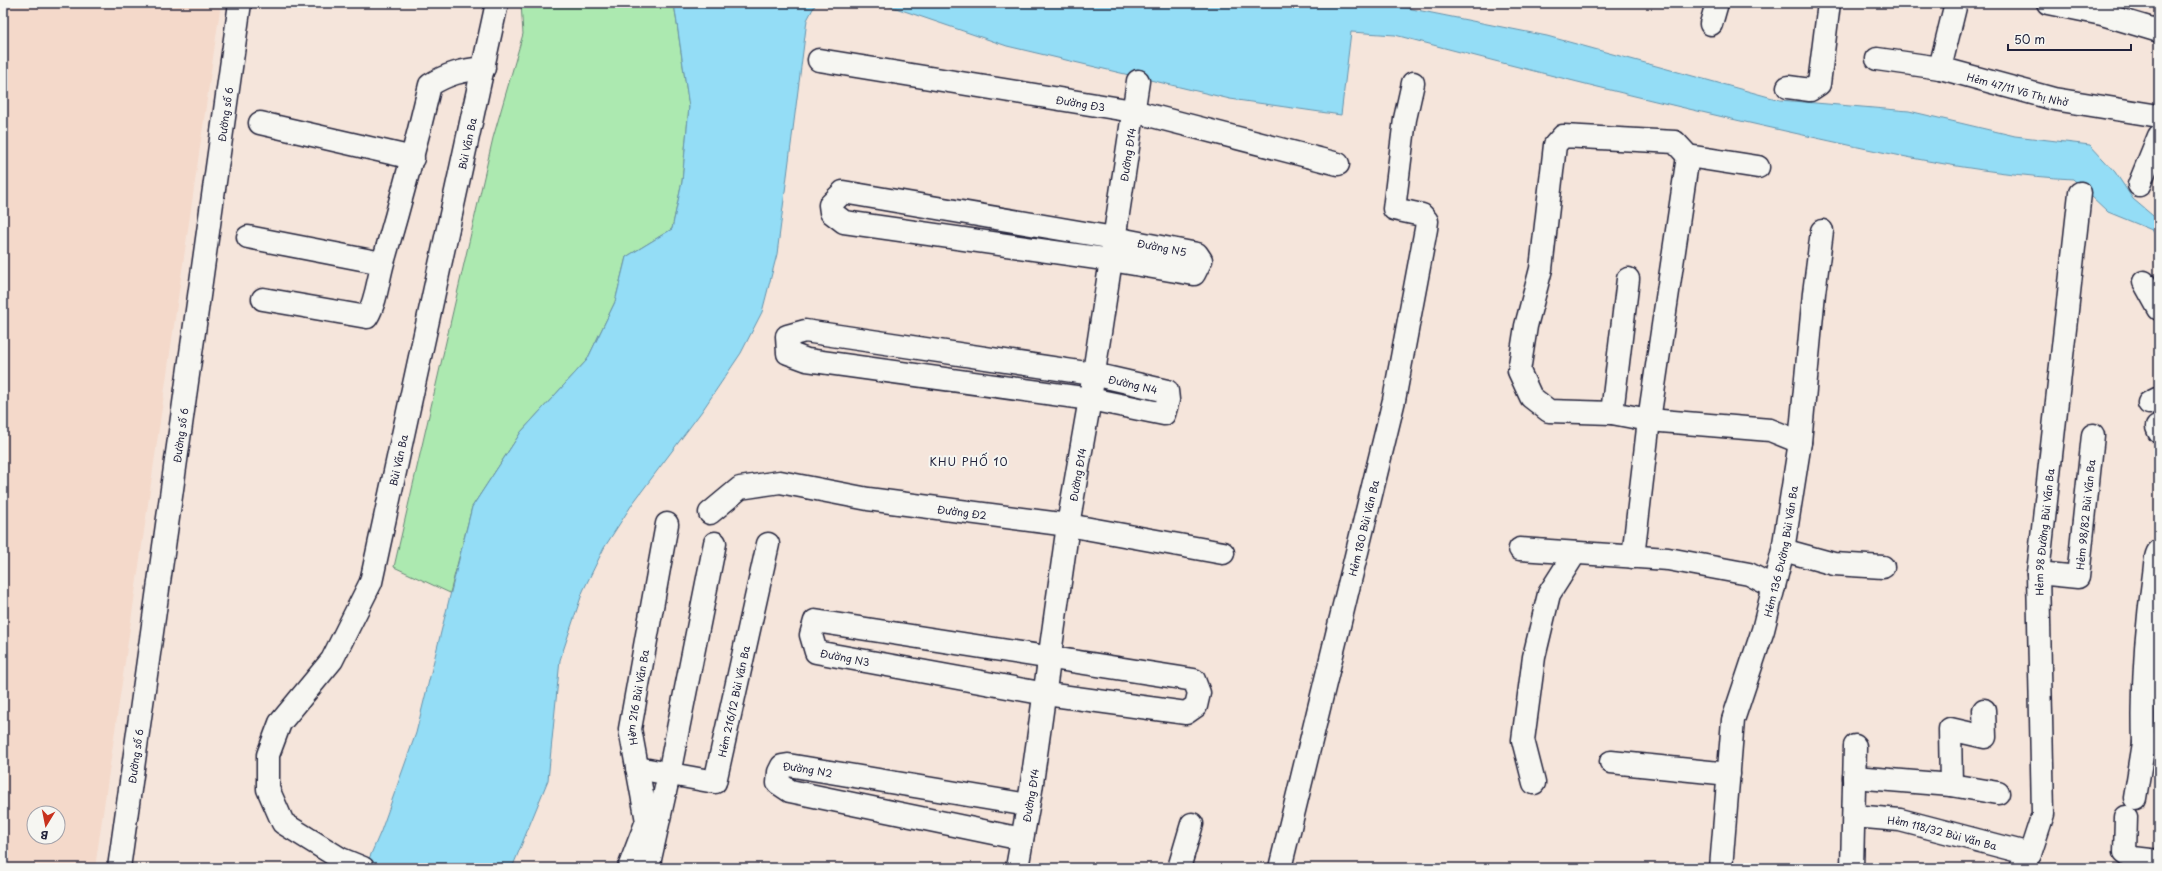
<svg xmlns="http://www.w3.org/2000/svg" width="2162" height="871" viewBox="0 0 2162 871" font-family="'Playpen Sans',sans-serif">
  <style>
    .built { fill: #f4d9ca; fill-rule: evenodd }
    .green { fill: #ace9b0; stroke: #678676 }
    .water { fill: #94ddf6; stroke: #6692ab }
    .lines { fill: none; stroke-linecap: round; stroke-linejoin: round }
    .minor-casing { stroke: #22223b; stroke-width: 25 }
    .minor { stroke: #f6f6f2; stroke-width: 22 }
    .labels { text-anchor: middle; dominant-baseline: central; stroke-width: 4; stroke-linejoin: round; paint-order: stroke }
    .street-label { font-size: 10px; fill: #22223b; stroke: #f6f6f2 }
    .neighbourhood-label { font-size: 11px; letter-spacing: 1px; fill: #22223b; stroke: #f6f6f2 }
  </style>
  <rect width="100%" height="100%" fill="#f5e5db"/>
  <filter id="ink" filterUnits="userSpaceOnUse"><feTurbulence type="fractalNoise" baseFrequency=".025" numOctaves="2"/><feDisplacementMap in="SourceGraphic" scale="8" xChannelSelector="R" yChannelSelector="G"/><feConvolveMatrix kernelMatrix="1 2 1 2 8 2 1 2 1" color-interpolation-filters="sRGB"/></filter>
  <g filter="url(#ink)">
    <path class="built" d="M3,3H221L95,868H3ZM34,813H58V837H34Z"/>
    <path class="green" d="M521,3H674L689,107L682,182L672,229L626,257L615,302L587,360L521,432L472,507L450,593L394,567L493,138L523,34Z"/>
    <path class="water" d="M674,3H816L807,20L777,254L762,312L741,353L702,411L633,503L604,548L583,591L560,660L548,780L512,868H365L381,831L416,733L472,507L521,432L587,360L615,302L626,257L672,229L682,182L689,107Z
      M881,3H1344L1407,8L1547,36L1780,100L1909,111L2015,136L2090,145L2115,172L2133,199L2159,221V239L2152,230L2108,212L2073,179C1975,174 1880,152 1785,131C1654,102 1524,69 1395,35L1351,32L1341,115L1230,99L1007,46Z"/>
    <g class="lines">
      <g class="minor-casing">
        <g id="minor">
          <path d="M2048,3L2102,14L2159,31"/>
          <path d="M1711,24L1717,3"/>
          <path id="s1" d="M1877,59L1940,68L2054,99L2159,116"/>
          <path id="s2" d="M819,60L1133,111L1338,164"/>
          <path d="M1940,68L1956,3"/>
          <path d="M1788,87L1810,90L1819,84L1829,3"/>
          <path d="M260,123L413,158"/>
          <path d="M1758,167L1688,156L1675,142L1563,136L1555,145L1541,269L1526,326L1519,371L1531,397L1549,411L1612,413L1649,420L1770,430L1800,442"/>
          <path d="M2139,185L2159,136"/>
          <path d="M843,192L1114,238L1197,254L1201,260L1194,274L1111,260L844,222L831,212L830,205Z"/>
          <path d="M248,237L382,263"/>
          <path d="M2144,282L2159,309"/>
          <path d="M263,299L367,317C377,300 378,278 384,259C401,201 416,144 430,85C447,74 463,70 484,68"/>
          <path d="M805,331L1093,374L1167,391L1168,400L1164,414L1090,399L807,360L788,353L787,336Z"/>
          <path d="M2149,403L2159,398"/>
          <path d="M1612,413L1628,279"/>
          <path d="M2157,427L2159,432"/>
          <path id="s3" d="M710,513L740,488L780,482L868,499L1068,525L1223,553"/>
          <path d="M1520,549L1668,559L1749,574L1774,587"/>
          <path d="M1783,550L1834,564L1883,567"/>
          <path d="M2159,551C2155,554 2155,568 2154,574C2146,631 2142,686 2144,743L2159,745"/>
          <path d="M1633,557L1649,420L1688,156"/>
          <path id="s4" d="M2038,573L2078,577L2093,435"/>
          <path d="M815,621L1194,680L1199,693L1196,706L1186,713L1046,694L816,652L811,635Z"/>
          <path d="M1611,762L1729,774"/>
          <path id="s5" d="M637,768L715,782L768,544"/>
          <path d="M1854,777L1951,785L1998,793"/>
          <path d="M1534,783L1523,740L1534,657L1549,594L1575,553"/>
          <path d="M1951,785L1950,729L1985,737L1984,710"/>
          <path d="M2135,798L2144,743"/>
          <path id="s6" d="M1854,816L1900,820L2030,854"/>
          <path d="M2126,817L2125,852L2133,858L2159,861"/>
          <path id="s7" d="M1022,839L790,791L778,783L779,772L782,766L788,765L1028,805"/>
          <path id="s8" d="M119,868L240,3"/>
          <path id="s9" d="M363,868L341,859L283,823L268,789V755L280,723L332,660L371,582L497,3"/>
          <path id="s10" d="M629,868L647,821L630,729L667,524"/>
          <path d="M648,868L669,774L715,543"/>
          <path id="s11" d="M1017,868L1031,790L1068,525L1090,399L1138,81"/>
          <path d="M1179,868L1192,824"/>
          <path id="s12" d="M1280,868L1394,400L1426,229L1427,221L1422,215L1394,209L1405,119L1413,83"/>
          <path id="s13" d="M1721,868L1733,720L1763,630L1783,550L1800,442L1814,293L1822,231"/>
          <path d="M1852,868L1855,746"/>
          <path id="s14" d="M2021,868L2030,854L2043,814L2038,573L2080,193"/>
        </g>
      </g>
      <use href="#minor" class="minor"/>
    </g>
  </g>
  <g class="labels">
    <g class="street-label">
      <text stroke="none"><textPath href="#s1" startOffset="144">Hẻm 47/11 Võ Thị Nhờ</textPath></text>
      <text stroke="none"><textPath href="#s2" startOffset="265">Đường Đ3</textPath></text>
      <text stroke="none"><textPath href="#s8" startOffset="761">Đường số 6</textPath></text>
      <text stroke="none"><textPath href="#s9" startOffset="815">Bùi Văn Ba</textPath></text>
      <text stroke="none"><textPath href="#s11" startOffset="722">Đường Đ14</textPath></text>
      <text transform="translate(1162 247) rotate(11)">Đường N5</text>
      <text transform="translate(1133 384) rotate(13)">Đường N4</text>
      <text stroke="none"><textPath href="#s8" startOffset="437">Đường số 6</textPath></text>
      <text stroke="none"><textPath href="#s9" startOffset="491">Bùi Văn Ba</textPath></text>
      <text stroke="none"><textPath href="#s11" startOffset="398">Đường Đ14</textPath></text>
      <text stroke="none"><textPath href="#s3" startOffset="264">Đường Đ2</textPath></text>
      <text stroke="none"><textPath href="#s4" startOffset="103">Hẻm 98/82 Bùi Văn Ba</textPath></text>
      <text stroke="none"><textPath href="#s12" startOffset="350">Hẻm 180 Bùi Văn Ba</textPath></text>
      <text stroke="none"><textPath href="#s14" startOffset="341">Hẻm 98 Đường Bùi Văn Ba</textPath></text>
      <text stroke="none"><textPath href="#s13" startOffset="324">Hẻm 136 Đường Bùi Văn Ba</textPath></text>
      <text transform="translate(845 657) rotate(11)">Đường N3</text>
      <text stroke="none"><textPath href="#s10" startOffset="176">Hẻm 216 Bùi Văn Ba</textPath></text>
      <text stroke="none"><textPath href="#s5" startOffset="162">Hẻm 216/12 Bùi Văn Ba</textPath></text>
      <text stroke="none"><textPath href="#s8" startOffset="113">Đường số 6</textPath></text>
      <text stroke="none"><textPath href="#s7" startOffset="295">Đường N2</textPath></text>
      <text stroke="none"><textPath href="#s11" startOffset="74">Đường Đ14</textPath></text>
      <text stroke="none"><textPath href="#s6" startOffset="90">Hẻm 118/32 Bùi Văn Ba</textPath></text>
    </g>
    <g class="neighbourhood-label">
      <text x="969" y="461">KHU PHỐ 10</text>
    </g>
  </g>
  <rect width="2162" height="871" fill="none" stroke="#f6f6f2" stroke-width="16"/>
  <rect x="8" y="8" width="2146" height="855" fill="none" stroke="#22223b" stroke-width="1.5" filter="url(#ink)"/>
  <g transform="translate(46 825) rotate(190)"><circle r="19" fill="#f6f6f2" stroke="#a1a1a9"/>
  <path d="M0-3L7 15L0 10L-7 15Z" fill="#c8321e"/>
  <text y="-6" font-size="11" font-weight="bold" text-anchor="middle" fill="#22223b">B</text>
  </g>
  <path d="M2008 44v6h123v-6" fill="none" stroke="#22223b" stroke-width="2"/>
  <text x="2014" y="44" font-size="12" fill="#22223b" stroke="#f6f6f2" stroke-width="3" paint-order="stroke">50 m</text>
</svg>
